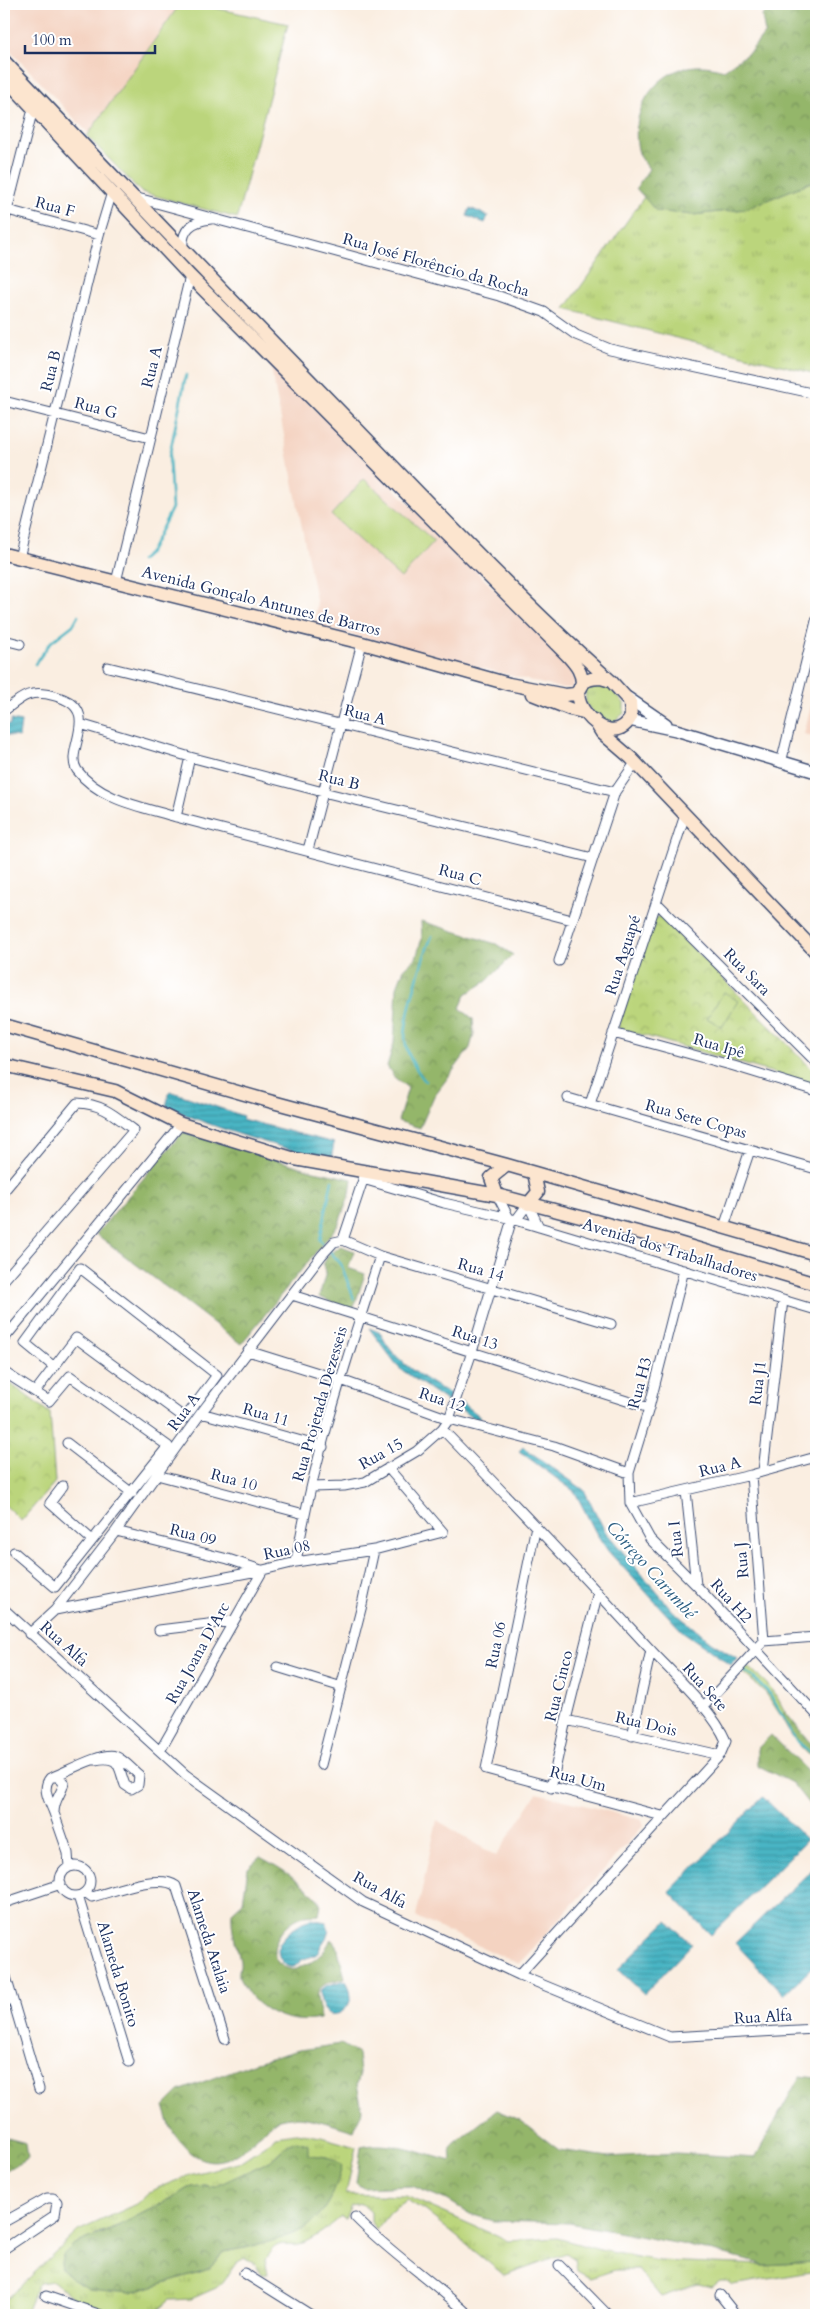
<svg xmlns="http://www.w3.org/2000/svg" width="820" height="2319" viewBox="0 0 820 2319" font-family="Cardo,serif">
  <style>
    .built { fill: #f4d3c1 }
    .grass { fill: url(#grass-tufts); stroke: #6b826c; fill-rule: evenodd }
    .forest { fill: url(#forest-crowns); stroke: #587264 }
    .park { fill: url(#park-crowns); stroke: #6b826c }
    .garden { fill: #bbd57b; stroke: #6b826c }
    .water { fill: url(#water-rules); stroke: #327291 }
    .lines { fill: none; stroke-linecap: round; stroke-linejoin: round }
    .stream { stroke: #48b5c4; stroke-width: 2.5 }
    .minor-casing { stroke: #3c4c72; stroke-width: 11 }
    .tertiary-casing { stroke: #3c4c72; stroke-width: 14 }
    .secondary-casing { stroke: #3c4c72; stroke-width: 15 }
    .minor { stroke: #fff; stroke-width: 9 }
    .tertiary { stroke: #fff; stroke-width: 11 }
    .secondary { stroke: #fce5cf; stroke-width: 12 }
    .labels { text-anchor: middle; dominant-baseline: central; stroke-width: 4; stroke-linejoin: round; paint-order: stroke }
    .street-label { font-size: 16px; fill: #1b2f5e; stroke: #fff }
    .water-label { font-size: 18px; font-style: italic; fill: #2b5e82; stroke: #fff }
  </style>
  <defs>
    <pattern id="grass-tufts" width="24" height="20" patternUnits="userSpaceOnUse" patternTransform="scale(1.25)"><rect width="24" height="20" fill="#bbd57b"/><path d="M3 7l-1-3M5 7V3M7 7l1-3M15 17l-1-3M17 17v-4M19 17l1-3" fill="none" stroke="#a0b76d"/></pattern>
    <pattern id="forest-crowns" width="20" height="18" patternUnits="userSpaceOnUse" patternTransform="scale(1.25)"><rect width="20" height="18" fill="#94b66b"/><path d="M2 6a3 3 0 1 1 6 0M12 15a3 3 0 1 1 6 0" fill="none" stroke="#78945b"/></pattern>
    <pattern id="park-crowns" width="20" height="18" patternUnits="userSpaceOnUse" patternTransform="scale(1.25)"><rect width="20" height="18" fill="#bbd57b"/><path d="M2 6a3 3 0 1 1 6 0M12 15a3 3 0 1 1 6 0" fill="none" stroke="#a0b76d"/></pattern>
    <pattern id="water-rules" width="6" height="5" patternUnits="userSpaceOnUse" patternTransform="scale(1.25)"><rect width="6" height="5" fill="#48b5c4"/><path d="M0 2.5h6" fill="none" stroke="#3b94a2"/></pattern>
  </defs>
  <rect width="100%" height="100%" fill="#fff"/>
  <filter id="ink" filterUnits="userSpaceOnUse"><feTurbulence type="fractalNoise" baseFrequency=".02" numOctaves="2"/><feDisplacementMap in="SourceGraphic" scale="10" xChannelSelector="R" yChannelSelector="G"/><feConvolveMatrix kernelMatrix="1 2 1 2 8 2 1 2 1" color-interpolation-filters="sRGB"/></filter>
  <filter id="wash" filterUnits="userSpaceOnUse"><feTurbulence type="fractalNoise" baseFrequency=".0096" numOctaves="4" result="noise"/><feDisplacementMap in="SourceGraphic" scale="20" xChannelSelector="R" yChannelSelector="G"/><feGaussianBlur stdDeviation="1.12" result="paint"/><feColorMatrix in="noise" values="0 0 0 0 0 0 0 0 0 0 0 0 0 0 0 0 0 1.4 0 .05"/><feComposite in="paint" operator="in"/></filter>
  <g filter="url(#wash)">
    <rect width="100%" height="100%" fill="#faeee1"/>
    <path class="built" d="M4,4H180L89,134L4,44Z
      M270,363L569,665L574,678V684L571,688H559L314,625L317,605Z
      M816,685V737L804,734Z
      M537,1793L642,1820L644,1825L519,1964L416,1917L437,1820L496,1856Z"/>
    <path class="grass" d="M816,180V374L565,309L644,197L656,211L693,215L745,209Z
      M605,683L624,703V713L614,722C602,723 594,714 586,704L585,689L589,685Z
      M747,1665L767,1684L777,1697L785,1712L781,1716L766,1693L741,1671Z
      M296,2133L321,2137L356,2147L346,2194L406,2196L508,2241L557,2238L600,2250L659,2261L765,2265L816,2262V2271L732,2285L727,2281H720L712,2287L698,2284L661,2297L638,2270H615L590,2278L577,2271L575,2259L566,2253L504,2275L425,2211L407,2200L390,2212L376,2230L371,2222V2212L362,2204L351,2206L345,2219L341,2217C330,2226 318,2236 305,2242C287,2250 279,2234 265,2260L268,2274H262L255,2263L245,2258L236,2263L223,2282L216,2288L191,2299L170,2300L153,2315H120L71,2296L53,2281L40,2283L37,2286L25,2315H4V2302L78,2231L137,2204L150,2192L160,2187L193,2174L238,2163L271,2141L275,2136ZM286,2146L308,2155L327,2157L298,2231L246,2248L223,2252L212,2267L203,2271L130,2293L70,2278L62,2269L61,2262L96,2234L120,2225L172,2198L188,2188L203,2185L216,2187L270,2161Z"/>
    <path class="forest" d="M770,4H816V180L745,209L693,215L656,211L636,188L649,169C646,164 641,159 639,153C627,112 657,65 701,66C709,66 717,68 724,70L750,52L765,33L762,16Z
      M421,921L496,944L513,955L487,981L466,994L460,1008L473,1019L474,1034L470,1048L434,1096L420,1128L398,1121L408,1088L394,1077L387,1066L394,1043L397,987L404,969L416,958L422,938Z
      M183,1132L314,1171L352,1179L350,1194L338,1225L241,1344L96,1234Z
      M341,1246L354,1251L348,1268L365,1274L353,1310L319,1297L326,1272L323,1265L328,1255Z
      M785,1712L816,1750V1761C800,1748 790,1735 781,1716Z
      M771,1735L816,1779V1813L792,1783L757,1765V1749Z
      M260,1857C281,1868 306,1884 321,1903L319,1915C314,1916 309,1915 304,1916C282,1921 257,1960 290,1969C295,1971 300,1967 304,1965C316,1962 326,1950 331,1939L337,1946L345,1978C329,1982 314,1984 318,2004C319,2011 322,2013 320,2019C292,2025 258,2013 244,1986C242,1984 239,1979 239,1976C238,1971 241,1966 240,1961C236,1942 231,1932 232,1912L243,1902L248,1868Z
      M341,2044L358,2054L360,2073L357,2084L362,2110L354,2131C336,2126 310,2116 291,2117C269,2119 265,2131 251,2143C222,2169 197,2167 175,2135C169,2127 167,2115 164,2106L179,2091L253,2063L299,2050Z
      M800,2076L816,2078V2262L765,2265L681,2244L569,2223L494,2221L470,2214L449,2201L412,2186L363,2188L356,2183L361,2147C390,2140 423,2154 451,2161L450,2147L497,2110L520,2120L559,2150L609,2157L677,2153L755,2158Z
      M7,2138L26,2143L28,2159L4,2171V2139Z
      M296,2141L308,2144V2155C320,2156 334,2156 342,2166C337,2187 328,2208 312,2223C297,2237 244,2249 223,2252L212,2267L203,2271L130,2293L89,2289L70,2278L62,2269L61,2262L63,2255L73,2245L120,2225L172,2198L188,2188L203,2185L216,2186L270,2161L286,2146Z
      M4,2188L13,2210L4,2215Z"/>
    <path class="park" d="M661,916L816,1073V1085L618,1028L655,918Z
      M4,1379L50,1413L55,1482L21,1521L4,1504Z"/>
    <path class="garden" d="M180,4H197L288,24L237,218L141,192L87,136Z
      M364,479L434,541L401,578L331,515Z
      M724,992L738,1001L722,1027L707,1018Z"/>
    <path class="water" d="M470,208L488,216L485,223L467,216Z
      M11,720L21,722L19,737L4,735V724L10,725Z
      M170,1091L243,1116L242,1119L334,1143L331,1161C275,1145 219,1131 166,1106Z
      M369,1328L381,1333C391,1360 426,1380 450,1394L448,1402L399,1368Z
      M461,1402L481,1417L475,1420L459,1408Z
      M523,1447L584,1490L605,1531L663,1599L673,1611L711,1642L737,1658L731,1665L682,1631L608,1551L596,1533L575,1492L519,1451Z
      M763,1797L807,1840L711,1935L669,1892Z
      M816,1866V1964L784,1995L735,1943Z
      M310,1919L326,1922C332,1933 326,1937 321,1946C319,1950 319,1953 315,1955C310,1958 305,1957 301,1961C297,1963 296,1968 291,1967C286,1967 282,1962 280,1958C271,1940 297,1926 310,1919Z
      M667,1921L692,1944L644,1994L618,1969Z
      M341,1981H346C366,2012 316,2033 321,1990L326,1986Z"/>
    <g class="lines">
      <path class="stream" d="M140,561L150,552L172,508L169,457L186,375
        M35,664L51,642L73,625L78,616
        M425,1081C415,1068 405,1053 405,1036C406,1013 422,958 432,936
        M332,1180L320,1240L341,1264L354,1299
        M741,1669L752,1676L770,1694L796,1740L816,1758"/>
    </g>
  </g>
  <g filter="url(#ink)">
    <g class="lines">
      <g class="minor-casing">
        <path id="minor" d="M134,197L499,296L544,312L576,335L610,349L816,394
          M4,209L99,235
          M4,223L33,109
          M183,250C181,229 192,221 211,219
          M4,401L150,438
          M19,558L99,235L112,192
          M116,582L190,276
          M4,640L20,644
          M108,667L615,792
          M4,711C23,696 30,689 55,696C105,709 63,750 77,770C99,800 143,807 176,817L572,920
          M80,724L190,757L323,792L593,858
          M781,763L816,621
          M176,817L190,757
          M308,850L362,643
          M656,902L816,1062
          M559,961L615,792L635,763
          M613,1033L734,1066L816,1091
          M568,1098L816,1169
          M590,1104L685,815
          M363,1179L444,1203L509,1218L816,1310
          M4,1191L77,1103C103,1104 114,1115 134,1130L4,1280
          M497,1195L509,1218
          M516,1220L528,1204L539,1227
          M724,1227L750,1150
          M343,1240L380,1256L611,1324
          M343,1240L365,1174
          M684,1270L649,1408L629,1473L630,1503L650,1539L696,1585L816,1714
          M292,1295L649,1408
          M4,1339L181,1124
          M248,1351L341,1380L449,1419L554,1446L629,1473
          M4,1372L49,1401L70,1376L168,1446L55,1587L14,1552
          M35,1392L76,1338L185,1418L217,1375L80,1268L25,1343L53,1366
          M201,1413L323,1447
          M442,1429C512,1501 581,1574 649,1648C673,1674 713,1710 726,1741L720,1755L519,1975
          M67,1443L132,1493
          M763,1471L783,1300
          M157,1475L304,1514
          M751,1475L764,1641
          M63,1486L50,1503L92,1540
          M312,1487L344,1486L365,1482L417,1451L442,1429L449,1419L472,1352L512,1219
          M686,1491L696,1585
          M630,1503L751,1475L816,1457
          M536,1526L486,1769L662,1816
          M116,1531L228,1559L261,1570
          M296,1562C313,1458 348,1356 380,1256
          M4,1609L186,1775L363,1902L519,1975L670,2037L816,2029
          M55,1610L263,1570L296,1562L374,1550L443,1532L388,1468
          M159,1630L233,1621
          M29,1634L55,1610L116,1531L201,1413L322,1255L334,1242L343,1240
          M277,1667L342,1687
          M703,1707L764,1641L816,1637
          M566,1720L720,1755
          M632,1736L651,1650
          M160,1751L263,1570
          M321,1765L361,1609L374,1550
          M54,1777H58L64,1783C61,1796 54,1798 54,1813C50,1802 41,1789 50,1778C62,1774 103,1751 115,1756C123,1759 132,1769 139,1775L138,1785L131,1789L125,1785C118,1767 121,1755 95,1760
          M551,1788L566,1720L598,1592
          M54,1813L68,1853L69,1867
          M60 1881a15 15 0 1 1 30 0a15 15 0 1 1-30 0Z
          M85,1892L92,1897C112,1892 158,1873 176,1886L225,2039
          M78,1896L129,2062
          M4,1903L61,1884
          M4,1970L39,2089
          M355,2217C390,2253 432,2280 469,2315
          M4,2222L47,2198H53L57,2202L55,2215L4,2249
          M559,2265L608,2315
          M244,2273L311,2315
          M720,2295L736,2315
          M46,2296L101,2315"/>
      </g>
      <g class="tertiary-casing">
        <path id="tertiary" d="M628,698L666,724
          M629,720L676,730L816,772"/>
      </g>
      <g class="secondary-casing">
        <path id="secondary" d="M4,61C121,185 239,308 358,430C441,516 523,603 612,682
          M4,77L190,276L568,656C576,665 583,673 582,686
          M4,554L362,643L509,684L565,695L575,694L581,688
          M601,678L611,681L630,702L631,717C608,761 545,678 601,678Z
          M532,694L570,709L583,712
          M594,720L602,733L631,758L816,952
          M4,1025L269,1101L507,1165L816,1254
          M4,1065L115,1091L181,1124L295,1159L497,1195L675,1242L816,1284
          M497,1195L491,1178L507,1165
          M528,1204L538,1192L534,1173"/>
      </g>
      <use href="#minor" class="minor"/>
      <use href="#tertiary" class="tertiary"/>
      <use href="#secondary" class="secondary"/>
    </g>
  </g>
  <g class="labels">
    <g class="street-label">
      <text transform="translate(55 207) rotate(15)">Rua F</text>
      <text transform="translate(436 265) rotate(16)">Rua José Florêncio da Rocha</text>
      <text transform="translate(152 367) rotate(-76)">Rua A</text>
      <text transform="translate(51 371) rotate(-76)">Rua B</text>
      <text transform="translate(96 408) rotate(15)">Rua G</text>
      <text transform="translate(261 601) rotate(14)">Avenida Gonçalo Antunes de Barros</text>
      <text transform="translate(365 715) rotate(14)">Rua A</text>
      <text transform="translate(339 780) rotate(14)">Rua B</text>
      <text transform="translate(460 875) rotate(15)">Rua C</text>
      <text transform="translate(623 955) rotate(-72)">Rua Aguapé</text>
      <text transform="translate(747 972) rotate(45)">Rua Sara</text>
      <text transform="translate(719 1046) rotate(16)">Rua Ipê</text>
      <text transform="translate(696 1119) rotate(16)">Rua Sete Copas</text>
      <text transform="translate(670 1250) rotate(17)">Avenida dos Trabalhadores</text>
      <text transform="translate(481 1270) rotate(16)">Rua 14</text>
      <text transform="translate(475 1338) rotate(18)">Rua 13</text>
      <text transform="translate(640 1383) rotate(-75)">Rua H3</text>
      <text transform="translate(758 1383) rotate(-83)">Rua J1</text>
      <text transform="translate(442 1400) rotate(18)">Rua 12</text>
      <text transform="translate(320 1404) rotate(-74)">Rua Projetada Dezesseis</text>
      <text transform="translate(184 1412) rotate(-54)">Rua A</text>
      <text transform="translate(266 1415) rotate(16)">Rua 11</text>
      <text transform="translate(381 1454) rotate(-29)">Rua 15</text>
      <text transform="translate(720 1467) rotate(-14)">Rua A</text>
      <text transform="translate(234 1480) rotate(15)">Rua 10</text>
      <text transform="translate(193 1535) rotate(14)">Rua 09</text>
      <text transform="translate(676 1539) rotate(-96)">Rua I</text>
      <text transform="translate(287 1550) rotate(-12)">Rua 08</text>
      <text transform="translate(742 1560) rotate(-95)">Rua J</text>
      <text transform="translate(731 1601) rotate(48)">Rua H2</text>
      <text transform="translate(64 1644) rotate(42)">Rua Alfa</text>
      <text transform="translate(496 1645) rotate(-78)">Rua 06</text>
      <text transform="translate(198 1653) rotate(-61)">Rua Joana D'Arc</text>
      <text transform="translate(559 1686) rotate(-76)">Rua Cinco</text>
      <text transform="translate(705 1687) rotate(48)">Rua Sete</text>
      <text transform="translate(646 1724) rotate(13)">Rua Dois</text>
      <text transform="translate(578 1779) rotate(15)">Rua Um</text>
      <text transform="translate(380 1890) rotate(29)">Rua Alfa</text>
      <text transform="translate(209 1941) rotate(72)">Alameda Atalaia</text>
      <text transform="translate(118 1974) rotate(73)">Alameda Bonito</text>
      <text transform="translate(763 2017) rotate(-3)">Rua Alfa</text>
    </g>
    <g class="water-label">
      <text transform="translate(651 1570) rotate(48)">Córrego Carumbé</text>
    </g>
  </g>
  <rect width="820" height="2319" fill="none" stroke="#fff" stroke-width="20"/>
  <path d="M25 45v8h130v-8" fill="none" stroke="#1b2f5e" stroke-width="2.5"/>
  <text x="32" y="45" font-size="15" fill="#1b2f5e" stroke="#ffffff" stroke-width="4" paint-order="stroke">100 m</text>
</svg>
